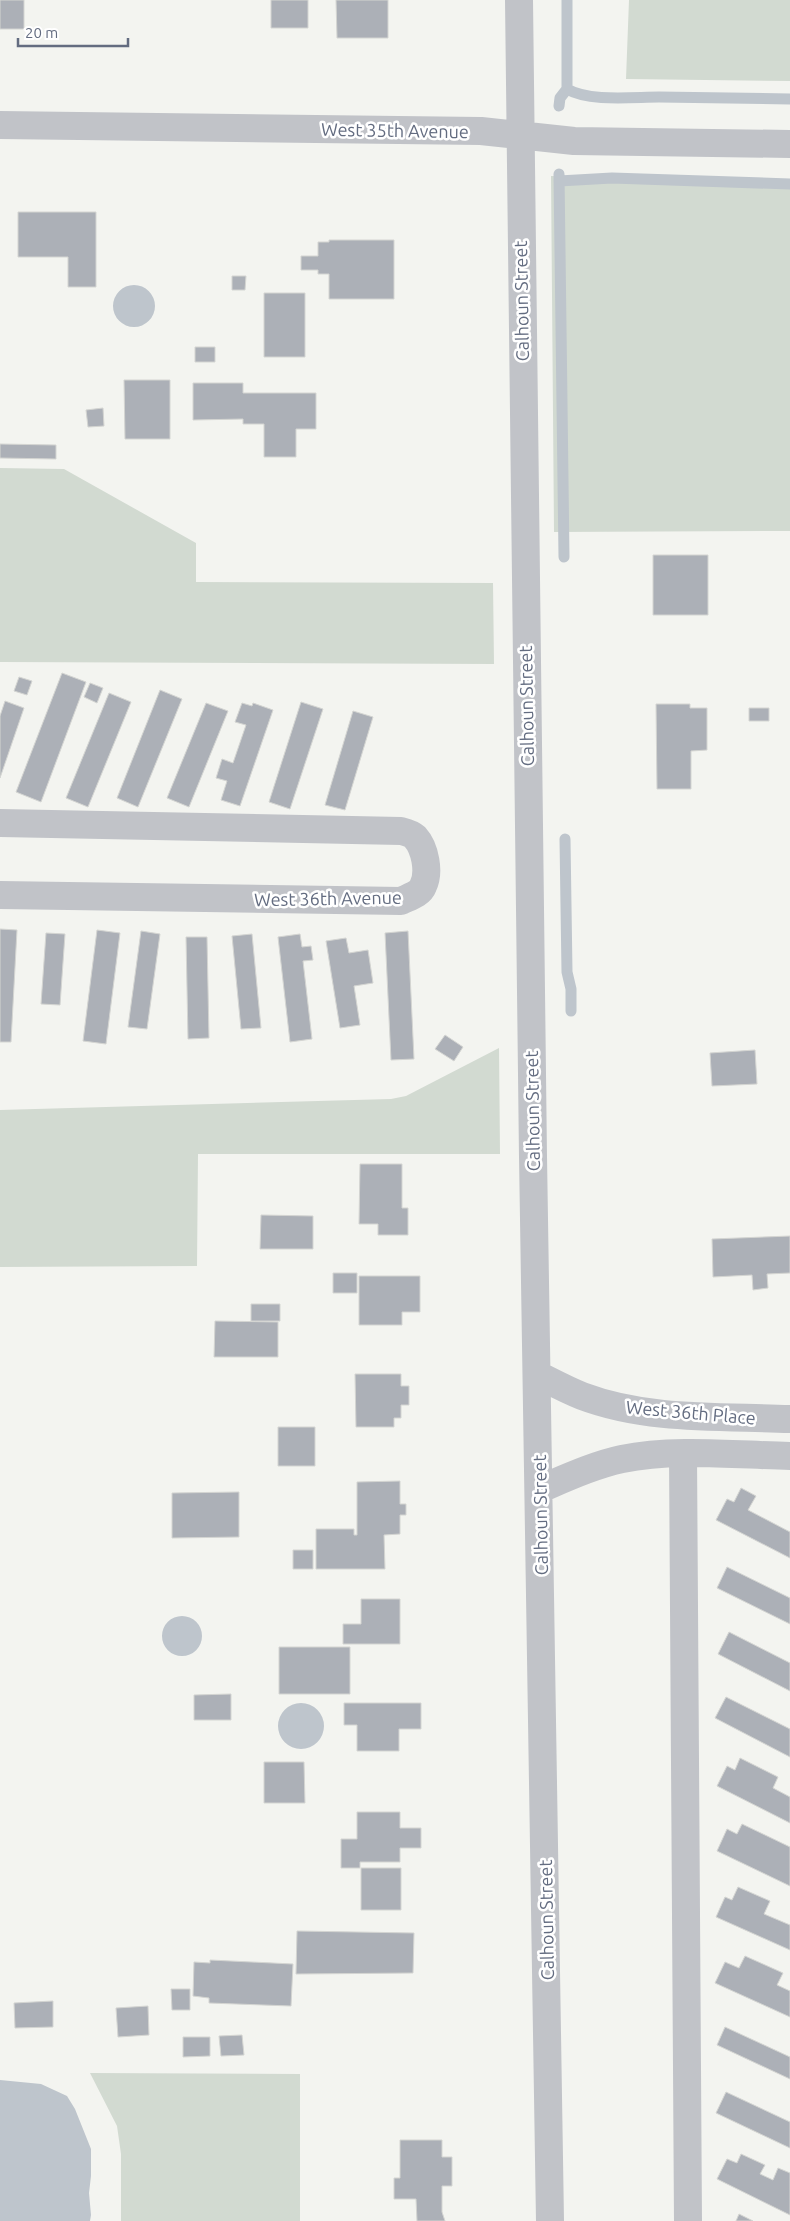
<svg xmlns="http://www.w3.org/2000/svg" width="790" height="2221" viewBox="0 0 790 2221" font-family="Ubuntu,sans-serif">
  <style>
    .green { fill: #d2dad1 }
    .water { fill: #bec5cc }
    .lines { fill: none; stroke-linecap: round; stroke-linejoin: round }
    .stream { stroke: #bec5cc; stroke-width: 11 }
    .building { fill: #acb0b7; stroke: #d4d5d2 }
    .street { stroke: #c1c3c8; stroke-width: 28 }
    .labels { text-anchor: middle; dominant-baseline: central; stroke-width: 5; stroke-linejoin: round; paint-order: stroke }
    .street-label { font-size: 18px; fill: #636c80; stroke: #fff }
  </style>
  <rect width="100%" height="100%" fill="#f3f4f0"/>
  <path class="green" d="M629,0H790V81L626,79Z
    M551,176L790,180V531L554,532Z
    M0,468L64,469L196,543V582L493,583L494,664L0,662Z
    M499,1048L500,1154H198L197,1266L0,1267V1110L391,1099L406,1096Z
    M90,2073L300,2074V2221H121V2154L117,2126Z"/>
  <path class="water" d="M113 306a21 21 0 1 1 42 0a21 21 0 1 1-42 0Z
    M162 1636a20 20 0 1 1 40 0a20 20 0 1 1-40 0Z
    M278 1726a23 23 0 1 1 46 0a23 23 0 1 1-46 0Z
    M0,2080L41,2084L67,2096L75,2109L91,2149V2176L89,2193L91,2215L90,2221H0Z"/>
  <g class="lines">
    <path class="stream" d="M567,0V89C589,102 633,97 659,97C702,98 746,98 790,99
      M559,106L560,98L567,89
      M559,174L564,557
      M559,181L612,178L790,184
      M565,839L567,972L571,989V1011"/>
  </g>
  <path class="building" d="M0,0H24V29H0Z
    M271,0H308V28H271Z
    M336,0H388V38H337Z
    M18,212H96V287H68V257H18Z
    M329,240H394V299H329V274H318V270H301V256H318V242H329Z
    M232,276H246L245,290H232Z
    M264,293H305V357H264Z
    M195,347H215V362H195Z
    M124,380H170V439H125Z
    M193,383H243V393H316V429H296V457H264V424H243V419L193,420Z
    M103,408L104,426L88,427L86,410Z
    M0,444L56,445V459L0,458Z
    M653,555H708V615H653Z
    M62,673L86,682L41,802L16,792Z
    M19,677L32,681L27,695L14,691Z
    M90,683L103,688L97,703L84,697Z
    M160,690L182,699L138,807L117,798Z
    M109,693L131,702L88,807L66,798Z
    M5,701L24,708L0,778V716Z
    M301,702L323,709L290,809L269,802Z
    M206,703L228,711L189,807L167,798Z
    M242,703L252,706L253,703L273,710L240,806L221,800L227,781L216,778L222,759L233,763L246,725L235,722Z
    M656,704H690V708H707V750L691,751V789H657Z
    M749,708H769V721H749Z
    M353,711L373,717L345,810L325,805Z
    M0,929L17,930L11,1042H0Z
    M97,930L120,933L106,1044L83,1041Z
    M141,931L160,934L147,1029L128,1027Z
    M408,931L414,1059L391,1060L385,933Z
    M46,933L65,934L60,1005L41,1004Z
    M252,934L261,1028L241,1029L232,936Z
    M300,934L302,947L311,946L313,960L303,961L312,1039L290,1042L278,937Z
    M186,937H207L209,1038L188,1039Z
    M346,938L349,953L368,950L373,983L354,986L360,1025L340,1028L326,941Z
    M445,1035L463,1047L454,1061L435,1049Z
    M755,1050L757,1084L712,1086L710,1053Z
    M360,1164H402V1208H408V1235H378V1224H359Z
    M261,1215L313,1216V1249H260Z
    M790,1236V1273L767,1274L768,1288L753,1290L752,1275L713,1277L712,1239Z
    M333,1273H357V1293H333Z
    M359,1276H420V1312H402V1325H359Z
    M251,1304H280V1321H251Z
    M215,1321L278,1322V1357H214Z
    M355,1374H401V1386H409V1405H401V1418H394V1427H356Z
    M278,1427H315V1466H278Z
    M400,1481V1504H406V1515H400V1534L384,1535L385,1569H316V1529H354V1535H357V1482Z
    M741,1488L756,1496L748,1510L790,1532V1558L716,1520L727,1499L734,1502Z
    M239,1492V1537L172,1538V1493Z
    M293,1550H313V1569H293Z
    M727,1567L790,1598V1624L717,1588Z
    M361,1599H400V1644H343V1624H361Z
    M729,1632L790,1663V1691L718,1654Z
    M279,1647H350V1694H279Z
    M231,1694V1720H194V1695Z
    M726,1697L790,1729V1757L715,1718Z
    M344,1703H421V1729H399V1751H357V1725H344Z
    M740,1758L778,1777L773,1788L790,1797V1823L717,1786L727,1766L735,1770Z
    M264,1762H304L305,1803H264Z
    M357,1812H400V1828H421V1848H400V1862H360V1868H341V1839H357Z
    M742,1824L790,1847V1886L717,1851L727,1829L737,1834Z
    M361,1868H401V1910H361Z
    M738,1887L770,1901L764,1914L790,1925V1950L716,1917L725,1897L732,1900Z
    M297,1931L414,1933L413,1973L296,1974Z
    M745,1956L783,1973L777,1985L790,1991V2017L715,1983L725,1962L739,1968Z
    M210,1960L293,1964L291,2006L209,2003V1998L193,1996L194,1962L210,1963Z
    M171,1989H190V2010H172Z
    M53,2001V2027L15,2028L14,2003Z
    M148,2006L149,2035L118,2037L116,2008Z
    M725,2027L790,2057V2079L717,2045Z
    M242,2035L244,2055L221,2056L219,2036Z
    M183,2037H210V2056L183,2057Z
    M726,2092L790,2122V2148L716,2113Z
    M400,2140H442V2157H452V2186H442V2212L445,2221H417L416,2199H394V2178H400Z
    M741,2154L765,2165L760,2174L773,2180L778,2168L790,2173V2215L717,2179L727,2159L737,2163Z
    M739,2214L753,2221H736Z"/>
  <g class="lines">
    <path class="street" d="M519,0C523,740 540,1481 550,2221
      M0,125L481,131L574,141L790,144
      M0,823L401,831C405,832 412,834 415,837C425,848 430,872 423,886C420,894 409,897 401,901L0,895
      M538,1375C552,1382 567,1390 582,1396C648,1421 722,1416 790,1419
      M683,1454L688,2221
      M540,1489C566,1478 594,1465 622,1459C674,1448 737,1455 790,1456"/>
  </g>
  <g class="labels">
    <g class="street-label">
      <text transform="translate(395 130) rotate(1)">West 35th Avenue</text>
      <text transform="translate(521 301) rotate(-91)">Calhoun Street</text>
      <text transform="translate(526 706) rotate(-91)">Calhoun Street</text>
      <text transform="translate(328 898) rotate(-1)">West 36th Avenue</text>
      <text transform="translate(532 1111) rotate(-91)">Calhoun Street</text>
      <text transform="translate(691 1412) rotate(5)">West 36th Place</text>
      <text transform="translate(540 1515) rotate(-91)">Calhoun Street</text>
      <text transform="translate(546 1920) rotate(-91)">Calhoun Street</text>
    </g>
  </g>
  <path d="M18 38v8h110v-8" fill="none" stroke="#636c80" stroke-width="2.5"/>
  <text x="25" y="38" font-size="15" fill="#636c80" stroke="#ffffff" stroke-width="4" paint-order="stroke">20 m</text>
</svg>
